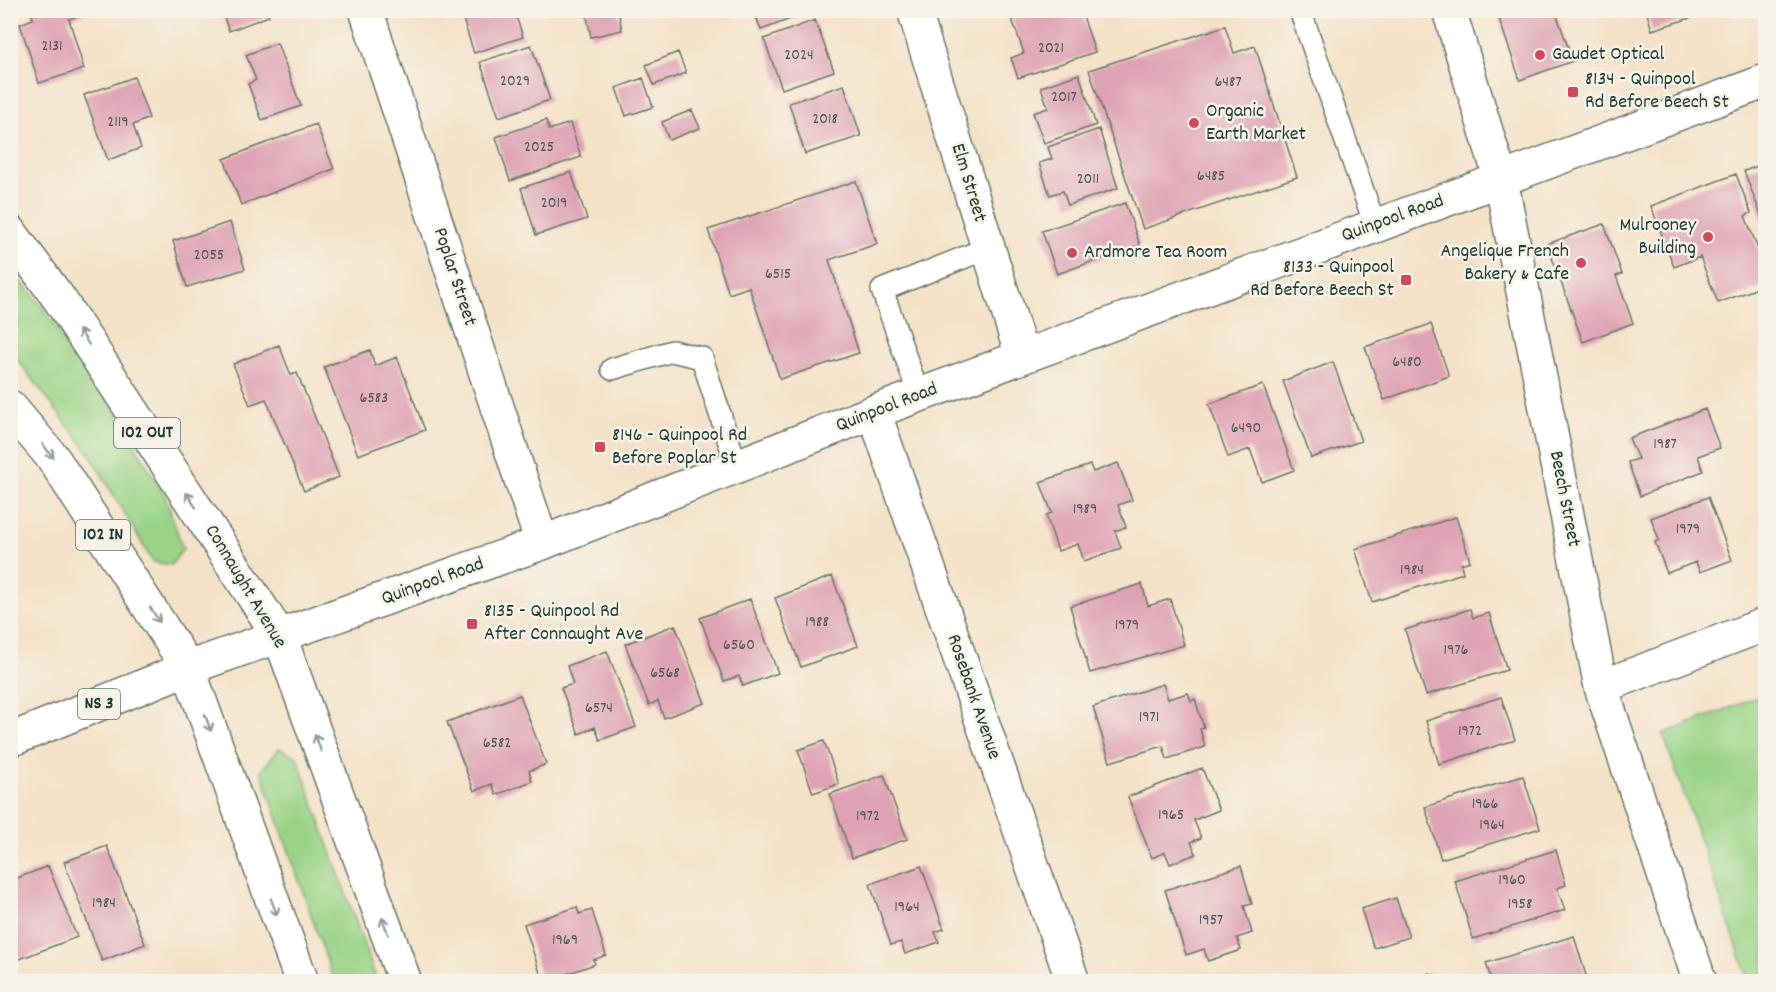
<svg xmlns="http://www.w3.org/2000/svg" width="1776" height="992" viewBox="0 0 1776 992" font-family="Dekko,sans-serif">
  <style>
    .green { fill: #99d386; stroke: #5c885d; stroke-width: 1.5 }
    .building { fill: #dea2b4 }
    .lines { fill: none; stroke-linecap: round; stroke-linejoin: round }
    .lane-casing { stroke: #6a7768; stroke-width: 24 }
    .street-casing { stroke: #6a7768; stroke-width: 36 }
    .secondary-casing { stroke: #6a7768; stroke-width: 36 }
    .primary-casing { stroke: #6a7768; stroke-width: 36 }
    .lane { stroke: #fff; stroke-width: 21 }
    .street { stroke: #fff; stroke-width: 33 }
    .secondary { stroke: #fff; stroke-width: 33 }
    .primary { stroke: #fff; stroke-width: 33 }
    .oneway { stroke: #8f9e9a }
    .poi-dot { fill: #d1495b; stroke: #f7f3e8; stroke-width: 2 }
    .labels { text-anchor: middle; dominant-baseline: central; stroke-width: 5; stroke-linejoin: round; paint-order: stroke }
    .number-label { font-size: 16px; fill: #4f5654 }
    .shield { fill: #f7f3e8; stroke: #60746a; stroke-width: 1.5 }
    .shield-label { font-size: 18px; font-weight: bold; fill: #1f3d34 }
    .poi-label { font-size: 20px; fill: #1f3d34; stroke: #f7f3e8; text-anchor: start }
    .street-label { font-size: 20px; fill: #1f3d34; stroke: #f7f3e8 }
  </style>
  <rect width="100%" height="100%" fill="#f7f3e8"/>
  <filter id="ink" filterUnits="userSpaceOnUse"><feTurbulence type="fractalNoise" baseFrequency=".0167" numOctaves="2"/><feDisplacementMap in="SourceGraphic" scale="12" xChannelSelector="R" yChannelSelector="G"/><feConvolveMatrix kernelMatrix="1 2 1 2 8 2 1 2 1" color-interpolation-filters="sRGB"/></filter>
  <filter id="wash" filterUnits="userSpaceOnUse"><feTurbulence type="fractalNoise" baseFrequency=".008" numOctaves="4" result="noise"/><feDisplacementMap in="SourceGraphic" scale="24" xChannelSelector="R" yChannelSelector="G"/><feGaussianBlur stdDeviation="1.35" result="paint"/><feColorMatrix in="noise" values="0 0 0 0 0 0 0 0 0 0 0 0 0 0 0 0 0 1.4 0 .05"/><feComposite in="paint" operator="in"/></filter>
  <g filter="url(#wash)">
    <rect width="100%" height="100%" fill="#f4e2c8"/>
    <path class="green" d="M11,271L33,295L101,387L165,496L183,549L171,565L153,562L89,453L11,351Z
      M1765,694V981H1749L1663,734Z
      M279,748L297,757L377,981H334L261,771Z"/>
    <g id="blocks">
      <path class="building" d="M31,10H83L84,14L69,19L84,69L39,83L20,24L33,19Z
        M221,10H267L269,16L229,31Z
        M460,10H514L523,37L474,53Z
        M594,10H618L622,30L591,37L586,12Z
        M743,10H812V11L761,30L754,11L745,15Z
        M1037,10H1081L1095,52L1018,78L1011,58L1024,53L1012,19Z
        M1496,10H1555L1573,61L1520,80Z
        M1646,10H1713V11L1652,30Z
        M815,20L834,71L782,89L764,39Z
        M1225,26L1234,53L1255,46L1297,177L1143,229L1089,70Z
        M277,43L301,106L262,120L248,84L256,80L246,55Z
        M531,45L550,100L499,117L480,62Z
        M678,52L686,73L654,85L646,65Z
        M1079,74L1096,125L1044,143L1033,113L1048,108L1041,87Z
        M134,77L149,118L133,125L141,148L108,160L84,95Z
        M643,78L653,107L626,116L616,88Z
        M844,85L861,136L805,154L789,103Z
        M692,110L700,128L669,140L662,122Z
        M546,120L549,130L570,123L581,157L510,181L496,137Z
        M316,124L334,169L241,205L224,159Z
        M1099,129L1118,188L1068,205L1063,191L1050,195L1039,163L1052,159L1048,147Z
        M1766,163V226H1765L1744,171Z
        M571,172L587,219L536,235L521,188Z
        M1736,174L1751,213L1745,216L1766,269V285L1718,303L1700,257L1674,267L1651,206Z
        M856,181L877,244L829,260L859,353L780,379L749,287L729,294L708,230Z
        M1125,203L1140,245L1057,274L1042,231Z
        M230,222L245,269L187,287L173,241Z
        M1604,224L1622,274L1616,276L1633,323L1583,342L1547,244Z
        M1431,324L1449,376L1384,400L1365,347Z
        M279,345L291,375L297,373L339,477L304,491L266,399L250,405L233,364Z
        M370,350L375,366L397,357L425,430L358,455L324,367Z
        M1333,362L1361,441L1311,458L1283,381Z
        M1263,385L1294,470L1262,482L1250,449L1228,457L1209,404Z
        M1705,409L1720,448L1698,456L1703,471L1640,496L1628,462L1638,459L1629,438Z
        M1118,463L1132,500L1118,505L1126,527L1115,531L1121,548L1084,561L1078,544L1058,551L1046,515L1052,513L1040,482L1090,465L1093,472Z
        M1708,497L1732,560L1700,572L1696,562L1667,573L1655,542L1659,540L1651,518Z
        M1456,517L1470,561L1461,564L1463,573L1372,602L1355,549Z
        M832,576L858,646L801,667L775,598Z
        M1142,584L1148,606L1170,599L1184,645L1090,673L1070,606Z
        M750,599L778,673L743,686L739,676L724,681L700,618Z
        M1470,609L1473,618L1489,613L1507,670L1426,695L1405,630Z
        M675,625L705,703L664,718L658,701L649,705L625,644Z
        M607,651L636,727L600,740L595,727L579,734L561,688L573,684L567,666Z
        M1163,684L1168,699L1188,693L1191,701L1195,699L1204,728L1200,729L1205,747L1167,759L1163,746L1110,762L1093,707Z
        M520,695L546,764L529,771L532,781L496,795L492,784L474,791L447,722Z
        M1501,697L1515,740L1439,764L1426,721Z
        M824,741L839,784L813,793L798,750Z
        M1202,768L1219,810L1194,820L1201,838L1191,842L1196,854L1170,864L1165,852L1152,858L1128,797Z
        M884,775L907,839L852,858L830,794Z
        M1523,776L1540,828L1441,859L1425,807Z
        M107,846L145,944L102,961L64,862Z
        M1556,850L1566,885L1557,888L1565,910L1473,939L1455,881Z
        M48,866L77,937L17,960L10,944V881Z
        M921,866L944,929L935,932L939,942L905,954L901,942L891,945L870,884Z
        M1241,866L1252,904L1244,906L1252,933L1237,938L1241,950L1208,961L1204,949L1186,955L1165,890Z
        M1396,898L1409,937L1374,948L1361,909Z
        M577,907L579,914L592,910L606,955L593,960L595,964L543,982L524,924Z
        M1574,936L1588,982H1492L1486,963Z
        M1430,973L1433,982H1406V981Z"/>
    </g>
  </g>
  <g filter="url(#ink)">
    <use href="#blocks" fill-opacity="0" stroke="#6a7768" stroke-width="1.5"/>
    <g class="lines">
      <g class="lane-casing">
        <path id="lane" d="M1300,10L1375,225
          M612,369L672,351L702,358L737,467
          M919,395L882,290L988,248"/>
      </g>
      <g class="street-casing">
        <path id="street" d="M366,10L542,543
          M914,10L1022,356
          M1449,10L1501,180L1601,687L1700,982
          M874,412L1073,982
          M1601,687L1766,624"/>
      </g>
      <g class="secondary-casing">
        <path id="secondary" d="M280,637L405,982
          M188,668L302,982"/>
      </g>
      <g class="primary-casing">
        <path id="primary" d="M10,232L60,300L280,637
          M10,407L53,458L188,668
          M10,740L188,668L542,543L874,412L1766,81"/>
      </g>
      <use href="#lane" class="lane"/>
      <use href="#street" class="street"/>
      <use href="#secondary" class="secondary"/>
      <use href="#primary" class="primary"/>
    </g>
    <defs><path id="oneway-shaft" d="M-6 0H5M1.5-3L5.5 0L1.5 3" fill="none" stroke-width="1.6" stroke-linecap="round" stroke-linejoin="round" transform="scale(1.5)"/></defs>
    <g class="oneway">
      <use href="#oneway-shaft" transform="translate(84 337) rotate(-123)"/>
      <use href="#oneway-shaft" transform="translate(48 451) rotate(51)"/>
      <use href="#oneway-shaft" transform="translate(191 500) rotate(-123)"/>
      <use href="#oneway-shaft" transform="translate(155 615) rotate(57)"/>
      <use href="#oneway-shaft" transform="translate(208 723) rotate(70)"/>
      <use href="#oneway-shaft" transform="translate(318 743) rotate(-110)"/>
      <use href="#oneway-shaft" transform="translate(274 907) rotate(70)"/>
      <use href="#oneway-shaft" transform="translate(385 926) rotate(-110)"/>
    </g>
  </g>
  <g class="poi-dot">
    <circle cx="1540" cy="55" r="6"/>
    <rect x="1567" y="86" width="12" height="12" rx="3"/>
    <circle cx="1194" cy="123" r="6"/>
    <circle cx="1708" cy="237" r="6"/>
    <circle cx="1072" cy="253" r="6"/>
    <circle cx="1581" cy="263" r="6"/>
    <rect x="1400" y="274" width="12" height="12" rx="3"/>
    <rect x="594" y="441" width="12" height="12" rx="3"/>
    <rect x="466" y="618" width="12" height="12" rx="3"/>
  </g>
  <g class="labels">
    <g class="number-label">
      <text x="52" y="46">2131</text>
      <text x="1051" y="48">2021</text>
      <text x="799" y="55">2024</text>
      <text x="515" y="81">2029</text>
      <text x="1228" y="82">6487</text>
      <text x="1064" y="97">2017</text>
      <text x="825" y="119">2018</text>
      <text x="118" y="122">2119</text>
      <text x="539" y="147">2025</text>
      <text x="1211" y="176">6485</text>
      <text x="1088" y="179">2011</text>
      <text x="554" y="203">2019</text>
      <text x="209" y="255">2055</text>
      <text x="778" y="274">6515</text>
      <text x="1407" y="362">6480</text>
      <text x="374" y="398">6583</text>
      <text x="1246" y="428">6490</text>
      <text x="1665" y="444">1987</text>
      <text x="1085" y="509">1989</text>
      <text x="1688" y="529">1979</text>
      <text x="1412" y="570">1984</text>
      <text x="817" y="622">1988</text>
      <text x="1127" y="625">1979</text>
      <text x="739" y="645">6560</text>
      <text x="1456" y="650">1976</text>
      <text x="665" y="673">6568</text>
      <text x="599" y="708">6574</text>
      <text x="1149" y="717">1971</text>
      <text x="1470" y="731">1972</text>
      <text x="497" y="743">6582</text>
      <text x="1485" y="804">1966</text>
      <text x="1171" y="815">1965</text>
      <text x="868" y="816">1972</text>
      <text x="1492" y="825">1964</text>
      <text x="1512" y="880">1960</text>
      <text x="104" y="903">1984</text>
      <text x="1520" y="904">1958</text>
      <text x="907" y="907">1964</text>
      <text x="1211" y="920">1957</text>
      <text x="565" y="940">1969</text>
    </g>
    <g class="shield">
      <rect x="114" y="418" width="66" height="30" rx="4.5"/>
      <rect x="76" y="520" width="54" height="30" rx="4.5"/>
      <rect x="78" y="689" width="42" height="30" rx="4.5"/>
    </g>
    <g class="shield-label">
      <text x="147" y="433">102 OUT</text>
      <text x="103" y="535">102 IN</text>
      <text x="99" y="704">NS 3</text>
    </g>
    <g class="poi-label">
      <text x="1552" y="55">Gaudet Optical</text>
      <text x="1585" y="80">8134 - Quinpool<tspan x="1585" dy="23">Rd Before Beech St</tspan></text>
      <text x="1206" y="112">Organic<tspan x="1206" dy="23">Earth Market</tspan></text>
      <text x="1696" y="226" text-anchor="end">Mulrooney<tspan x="1696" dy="23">Building</tspan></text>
      <text x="1569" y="252" text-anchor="end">Angelique French<tspan x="1569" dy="23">Bakery &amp; Cafe</tspan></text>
      <text x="1084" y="253">Ardmore Tea Room</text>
      <text x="1394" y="268" text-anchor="end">8133 - Quinpool<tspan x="1394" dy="23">Rd Before Beech St</tspan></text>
      <text x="612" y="436">8146 - Quinpool Rd<tspan x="612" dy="23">Before Poplar St</tspan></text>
      <text x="484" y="612">8135 - Quinpool Rd<tspan x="484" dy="23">After Connaught Ave</tspan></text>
    </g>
    <g class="street-label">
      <text transform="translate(968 183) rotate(73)">Elm Street</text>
      <text transform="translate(1393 219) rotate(-20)">Quinpool Road</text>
      <text transform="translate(454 277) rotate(72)">Poplar Street</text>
      <text transform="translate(887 408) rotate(-21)">Quinpool Road</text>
      <text transform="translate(1564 499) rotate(79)">Beech Street</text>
      <text transform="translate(433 582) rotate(-20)">Quinpool Road</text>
      <text transform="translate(245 587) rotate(59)">Connaught Avenue</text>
      <text transform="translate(973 697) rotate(71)">Rosebank Avenue</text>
    </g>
  </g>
  <rect width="1776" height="992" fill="none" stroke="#f7f3e8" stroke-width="36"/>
</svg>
